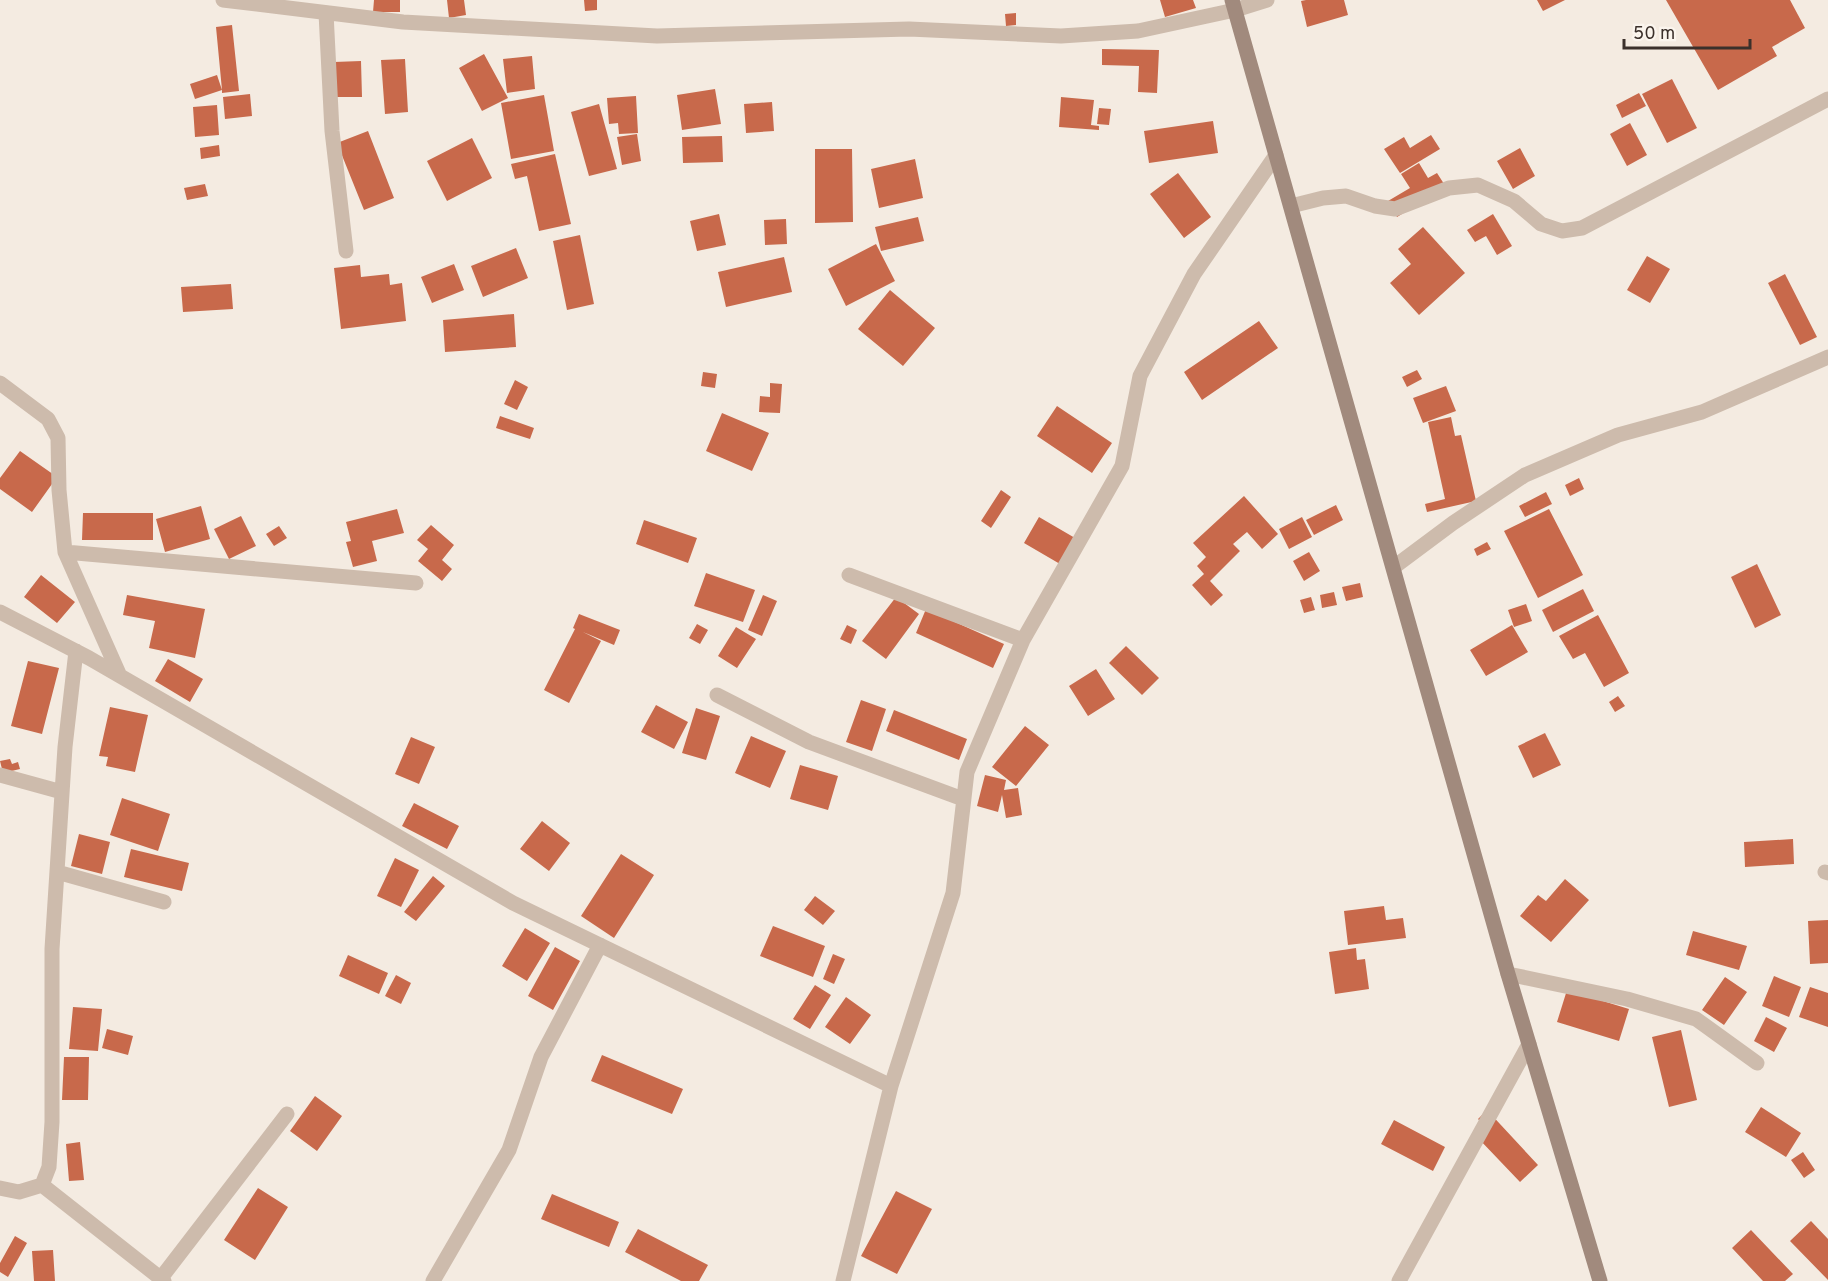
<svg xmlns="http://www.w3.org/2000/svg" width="1828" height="1281" viewBox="0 0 1828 1281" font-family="Overpass,sans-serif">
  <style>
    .building { fill: #c8694b }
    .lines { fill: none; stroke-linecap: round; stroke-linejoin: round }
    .minor { stroke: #cdbbac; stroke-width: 15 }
    .secondary { stroke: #a18a7d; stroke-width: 15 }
  </style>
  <rect width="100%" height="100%" fill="#f4ebe1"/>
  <path class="building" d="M374,0H400V12H373Z
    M447,0H464L466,15L449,18Z
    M584,0H597V10L585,11Z
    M1160,0H1193L1196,8L1165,17Z
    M1306,0H1344L1348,15L1307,27L1301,1Z
    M1537,0H1565L1543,11Z
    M1666,0H1790L1805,28L1772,47L1777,56L1718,90Z
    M1016,13V25L1006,26L1005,14Z
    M232,25L239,91L222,93V90L195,99L190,84L217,75L222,90L216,27Z
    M1102,49L1159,50L1157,93L1138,92L1139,66L1102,65Z
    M484,54L508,98L482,111L459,68Z
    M532,56L535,89L507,93L503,59Z
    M405,59L408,112L385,114L381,60Z
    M361,61L362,97H335L334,62Z
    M1672,79L1697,128L1667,143L1642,94Z
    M715,89L721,124L682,130L677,95Z
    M1639,93L1646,106L1622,118L1616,105Z
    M250,94L252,116L225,119L223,97Z
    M544,95L554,151L511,159L501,103Z
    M636,96L638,133L619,134L618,123L609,124L607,98Z
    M1061,97L1094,100L1091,125L1099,126V130L1059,127Z
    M772,102L774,131L746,133L744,104Z
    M599,104L617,169L589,176L571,112Z
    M217,105L219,135L195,137L193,107Z
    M1099,108L1111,109L1109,125L1097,124Z
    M1213,121L1218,153L1149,163L1144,131Z
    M1630,123L1647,155L1627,166L1610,134Z
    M368,131L394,198L364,210L337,143Z
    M637,134L641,161L622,165L617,137Z
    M1431,135L1440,149L1400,173L1384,149L1404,137L1410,148Z
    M722,136L723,162L683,163L682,137Z
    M472,138L492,178L447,201L427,161Z
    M219,145L220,156L201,159L200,148Z
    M1520,148L1535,176L1513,189L1497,161Z
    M815,149H852L853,222L815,223Z
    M555,154L571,224L539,231L527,176L515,179L511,164Z
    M915,159L923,198L879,208L871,169Z
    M1419,163L1428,178L1437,173L1446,187L1397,217L1388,201L1410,188L1401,174Z
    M1178,173L1211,217L1184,238L1150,194Z
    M205,184L208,196L187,200L184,188Z
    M719,214L726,245L697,251L690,221Z
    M1493,214L1512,246L1497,255L1486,236L1475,242L1467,230Z
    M918,217L924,241L881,251L875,227Z
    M786,219L787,244L765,245L764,220Z
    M1423,227L1465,273L1419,315L1390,283L1411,264L1398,249Z
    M580,235L594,304L567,310L553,241Z
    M876,244L895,281L846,306L828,269Z
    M516,248L528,278L483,297L471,266Z
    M1647,256L1670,269L1650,303L1627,290Z
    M784,257L792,292L726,307L718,272Z
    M454,264L464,290L432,303L421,277Z
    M360,265L361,277L389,274L390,285L402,283L406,321L341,329L334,268Z
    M1785,274L1817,337L1800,345L1768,283Z
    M231,284L233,309L183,312L181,287Z
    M890,290L935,328L903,366L858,329Z
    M514,314L516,347L445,352L443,320Z
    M1259,321L1278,348L1202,400L1184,372Z
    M1417,370L1422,379L1407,387L1402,377Z
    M703,372L717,374L715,388L701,386Z
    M515,380L528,387L517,410L504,404Z
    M770,383L782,384L780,413L759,412L760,396L770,397Z
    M1446,386L1456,411L1423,423L1413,398Z
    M1057,406L1112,443L1092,473L1037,436Z
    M722,413L769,433L752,471L706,451Z
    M500,416L534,428L530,439L496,428Z
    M1451,417L1455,436L1461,435L1476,501L1427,512L1425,504L1445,499L1428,422Z
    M20,451L57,477L32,512L0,489V478Z
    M1579,478L1584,489L1570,496L1565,485Z
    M1001,490L1011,497L991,528L981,521Z
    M1546,492L1552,504L1525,517L1519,506Z
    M1244,496L1278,534L1262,549L1247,532L1233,544L1240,551L1210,581L1223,595L1211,606L1192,585L1204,574L1197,566L1206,557L1193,543Z
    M1336,505L1343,520L1314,535L1306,520Z
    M201,506L210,539L165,552L156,519Z
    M397,509L404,533L372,541L377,561L353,567L346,542L351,541L346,522Z
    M1549,509L1583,575L1538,598L1504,531Z
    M83,513H153V540H82Z
    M241,516L256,546L229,559L214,529Z
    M1039,517L1075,538L1060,564L1024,543Z
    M1302,517L1312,537L1289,549L1279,529Z
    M644,520L697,538L688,563L636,544Z
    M431,525L454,545L442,560L452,569L442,581L418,561L428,549L417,540Z
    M279,526L287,538L274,546L266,534Z
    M1487,542L1491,549L1477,556L1474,549Z
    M1309,552L1320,571L1304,581L1293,561Z
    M1757,564L1781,615L1755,628L1731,577Z
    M706,573L755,590L743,622L694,606Z
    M41,575L75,602L57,623L24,597Z
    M1360,583L1363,597L1346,601L1342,587Z
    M1583,589L1594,611L1553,632L1542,610Z
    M1334,592L1337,605L1322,608L1320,595Z
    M127,595L205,609L195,658L149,648L155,621L123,615Z
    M763,595L777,601L762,636L748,630Z
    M896,597L919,614L886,659L862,641Z
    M1311,597L1315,610L1304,613L1300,600Z
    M1526,604L1532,621L1514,627L1508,610Z
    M926,609L1004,644L993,668L916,633Z
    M579,614L620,630L614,645L583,632L601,641L569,703L544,690L575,629L573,628Z
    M1598,615L1629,673L1604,687L1585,653L1573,659L1559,636Z
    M697,624L708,630L700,644L689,638Z
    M847,625L857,630L851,644L840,639Z
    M1512,625L1528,652L1486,676L1470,650Z
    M736,627L756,639L737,668L718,656Z
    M1126,646L1159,678L1142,695L1109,663Z
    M168,659L203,679L190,702L155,681Z
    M28,661L59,668L42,734L11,726Z
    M1096,669L1115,699L1088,716L1069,686Z
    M1618,696L1625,706L1615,712L1609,702Z
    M861,700L886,709L872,751L846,742Z
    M656,705L688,722L674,749L641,732Z
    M110,707L148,715L135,772L106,766L108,757L99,756Z
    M696,708L720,716L706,760L682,753Z
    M894,710L967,739L959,760L886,731Z
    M1025,726L1049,745L1016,786L992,767Z
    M1545,733L1561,765L1533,778L1518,746Z
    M751,736L786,751L770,788L735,773Z
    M411,737L435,747L419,784L395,774Z
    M10,759L12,764L18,762L20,769L3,773L0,761Z
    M800,765L838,776L828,810L790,799Z
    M985,775L1006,780L1004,790L1018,788L1022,815L1006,818L1002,795L998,812L977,806Z
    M122,798L170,814L158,851L110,835Z
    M414,803L459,826L447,849L402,826Z
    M542,821L570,843L549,871L520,849Z
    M79,834L110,842L102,874L71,866Z
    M1793,839L1794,864L1745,867L1744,842Z
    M131,849L189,863L182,891L124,877Z
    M621,854L654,875L614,938L581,916Z
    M395,858L419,870L401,907L377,896Z
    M433,876L445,886L416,921L404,912Z
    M1565,879L1589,900L1551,942L1520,916L1538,895L1546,901Z
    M815,896L835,911L823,925L804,910Z
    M1384,906L1386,920L1403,918L1406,938L1348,945L1344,911Z
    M1828,920V963L1810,964L1808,921Z
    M773,926L825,946L813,977L760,956Z
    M525,928L550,943L527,981L502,966Z
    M1693,931L1747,946L1739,970L1686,955Z
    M555,947L580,961L553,1010L528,996Z
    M1356,948L1357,960L1365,959L1369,989L1335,994L1329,952Z
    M833,954L845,959L834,984L823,979Z
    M348,955L388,973L379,994L339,976Z
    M396,975L411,983L401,1004L385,996Z
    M1774,976L1801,987L1789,1017L1762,1006Z
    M1725,977L1747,992L1724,1025L1702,1010Z
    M815,985L831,995L810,1029L793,1019Z
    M1810,987L1828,993V1027L1799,1017Z
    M1567,990L1629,1009L1619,1041L1557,1022Z
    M846,997L871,1015L850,1044L825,1027Z
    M73,1007L102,1009L98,1051L69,1049Z
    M1766,1017L1787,1028L1774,1052L1754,1041Z
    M107,1029L133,1036L128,1055L102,1048Z
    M1681,1030L1697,1100L1669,1107L1652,1037Z
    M602,1055L683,1089L672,1114L591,1081Z
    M64,1057H89L88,1100H62Z
    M315,1096L342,1116L317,1151L290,1131Z
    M1761,1107L1801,1133L1786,1157L1745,1132Z
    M1487,1110L1538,1165L1520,1182L1478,1138L1488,1129L1478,1119Z
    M1394,1120L1445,1147L1433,1171L1381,1144Z
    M80,1142L84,1180L69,1181L66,1144Z
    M1803,1152L1815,1170L1804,1178L1791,1160Z
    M258,1188L288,1207L255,1260L224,1240Z
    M896,1191L932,1209L897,1274L861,1256Z
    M552,1194L619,1222L609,1247L541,1219Z
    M1811,1221L1828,1239V1280L1790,1241Z
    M638,1229L708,1265L699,1281H681L625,1252Z
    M1751,1230L1793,1274L1785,1281H1763L1732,1248Z
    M15,1236L27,1243L8,1277L0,1272V1263Z
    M53,1250L55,1281H34L32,1251Z"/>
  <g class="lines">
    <path class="minor" d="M223,0L403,22L657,36L909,29L1061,36L1138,31L1235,10L1267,0
      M326,13L332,131L346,251
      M1291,206L1323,198L1346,196L1375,206L1395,209L1449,188L1478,185L1514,201L1541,224L1562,231L1582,228L1828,99
      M0,383L48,419L58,438L59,490L65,552L120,676
      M65,552L416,583
      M1394,567L1453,523L1525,475L1618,435L1702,412L1828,357
      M849,575L1023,640
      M0,612L89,658L513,903L891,1086
      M717,695L809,742L963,799
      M0,775L62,792
      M57,872L164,902
      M1825,872L1828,873
      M1508,974L1627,999L1696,1019L1757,1063
      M42,1185L49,1167L52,1122V949L65,747L76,651
      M0,1188L19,1192L42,1185L164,1281
      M161,1278L287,1114
      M433,1281L509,1150L541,1057L600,945
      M843,1281L891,1086L953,893L967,772L1023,640L1122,466L1140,376L1194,274L1276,155
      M1399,1281L1529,1044"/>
    <path class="secondary" d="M1232,0L1508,974L1600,1281"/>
  </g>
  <path d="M1624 39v9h126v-9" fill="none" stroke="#3b302b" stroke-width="3"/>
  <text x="1633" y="39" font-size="18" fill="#3b302b" stroke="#fbf5ee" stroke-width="4.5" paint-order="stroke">50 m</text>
</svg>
